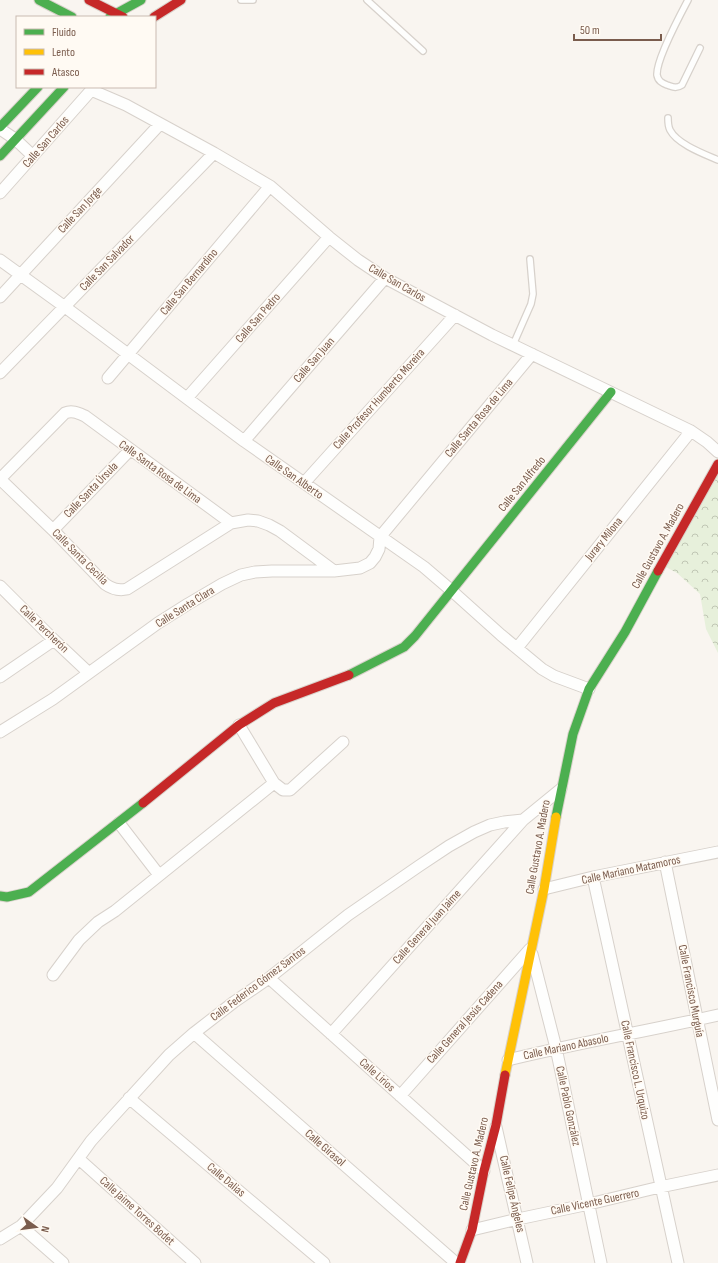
<svg xmlns="http://www.w3.org/2000/svg" width="718" height="1263" viewBox="0 0 718 1263" font-family="'Sofia Sans Condensed',sans-serif">
  <style>
    .park { fill: url(#park-crowns) }
    .lines { fill: none; stroke-linecap: round; stroke-linejoin: round }
    .lane-casing { stroke: #d7d1cb; stroke-width: 8 }
    .street-casing { stroke: #d7d1cb; stroke-width: 13 }
    .fast-casing { stroke: #d9d2cb; stroke-width: 11 }
    .slow-casing { stroke: #d9d2cb; stroke-width: 11 }
    .jam-casing { stroke: #d9d2cb; stroke-width: 11 }
    .lane { stroke: #fefefd; stroke-width: 5.5 }
    .street { stroke: #fefefd; stroke-width: 11 }
    .fast { stroke: #4caf50; stroke-width: 9 }
    .slow { stroke: #ffc107; stroke-width: 9 }
    .jam { stroke: #c62828; stroke-width: 9 }
    .labels { text-anchor: middle; dominant-baseline: central; stroke-width: 3; stroke-linejoin: round; paint-order: stroke }
    .street-label { font-size: 12px; fill: #7a5c4d; stroke: #fffaf3 }
  </style>
  <defs>
    <pattern id="park-crowns" width="20" height="18" patternUnits="userSpaceOnUse"><rect width="20" height="18" fill="#e7f0db"/><path d="M2 6a3 3 0 1 1 6 0M12 15a3 3 0 1 1 6 0" fill="none" stroke="#c0c6b4"/></pattern>
  </defs>
  <rect width="100%" height="100%" fill="#f9f5f0"/>
  <path class="park" d="M718,456V653L706,629L700,594L677,573L664,566Z"/>
  <g class="lines">
    <g class="lane-casing">
      <path id="lane" d="M241,0H253
        M367,0L423,51
        M688,0C680,15 656,60 657,75C658,81 662,83 667,85C673,87 676,89 682,85L700,48
        M668,118C668,122 668,126 670,130C677,144 704,154 718,160
        M513,345L531,304L533,294L530,259"/>
    </g>
    <g class="street-casing">
      <path id="street" d="M91,90L126,105L214,153L270,186L329,237L358,260L385,278L492,335L691,431L707,442L718,452
        M0,129L15,139L33,156
        M0,193L94,87
        M0,260L65,307L244,441L424,567L452,591L501,635L542,669L554,676L589,689
        M0,297L160,124
        M0,373L214,153
        M108,378L270,186
        M187,398L329,237
        M244,441L385,278
        M0,479L65,413C72,410 78,413 85,416L231,523L248,520L258,521L269,525L280,531L334,571
        M0,479L53,530L105,584C112,589 118,591 127,589L231,523
        M304,483L455,315
        M53,530L130,450
        M0,586L54,640L89,673
        M517,648L691,431
        M0,677L54,640
        M239,725L274,783L283,790H290L343,742
        M0,732L53,699L158,623L188,604L222,584L241,575L255,572L272,571H334L360,568L370,563L375,557L379,549L380,537L532,354
        M119,823L159,875
        M665,862L718,1120
        M593,877L678,1263
        M544,889L593,877L718,852
        M532,954L556,1048L601,1263
        M53,975L79,940L98,922L115,911L274,783
        M269,978L484,1171
        M194,1033L456,1263
        M331,1034L523,820
        M508,1060C577,1043 648,1031 718,1015
        M400,1096L530,949
        M129,1098L324,1263
        M496,1127L527,1263
        M79,1159L195,1263
        M21,1226L63,1263
        M472,1230L518,1219L589,1204L660,1187L718,1175
        M0,1239L21,1226L57,1188L91,1141L108,1122L169,1055L194,1033L234,1002L269,978L348,915L419,866L449,846L474,832L490,825L504,822L523,820L561,789"/>
    </g>
    <g class="fast-casing">
      <path id="fast" d="M39,0L72,17
        M110,17L141,0
        M0,127L38,87
        M0,156L64,87
        M349,675L404,647L415,636L611,392
        M556,817L573,734L589,689L625,632L658,571
        M0,896L7,897L29,892L143,803"/>
    </g>
    <g class="slow-casing">
      <path id="slow" d="M505,1075L544,889L556,817"/>
    </g>
    <g class="jam-casing">
      <path id="jam" d="M89,0L123,17
        M154,17L181,0
        M658,571L718,464
        M143,803L239,725L274,703L349,675
        M460,1263L472,1230L484,1171L496,1125L505,1075"/>
    </g>
    <use href="#lane" class="lane"/>
    <use href="#street" class="street"/>
    <use href="#fast" class="fast"/>
    <use href="#slow" class="slow"/>
    <use href="#jam" class="jam"/>
  </g>
  <g class="labels">
    <g class="street-label">
      <text transform="translate(46 142) rotate(-49)">Calle San Carlos</text>
      <text transform="translate(80 210) rotate(-47)">Calle San Jorge</text>
      <text transform="translate(107 263) rotate(-46)">Calle San Salvador</text>
      <text transform="translate(189 282) rotate(-50)">Calle San Bernardino</text>
      <text transform="translate(397 283) rotate(30)">Calle San Carlos</text>
      <text transform="translate(258 318) rotate(-49)">Calle San Pedro</text>
      <text transform="translate(314 360) rotate(-49)">Calle San Juan</text>
      <text transform="translate(379 399) rotate(-48)">Calle Profesor Humberto Moreira</text>
      <text transform="translate(479 418) rotate(-50)">Calle Santa Rosa de Lima</text>
      <text transform="translate(160 472) rotate(36)">Calle Santa Rosa de Lima</text>
      <text transform="translate(294 477) rotate(35)">Calle San Alberto</text>
      <text transform="translate(522 484) rotate(-51)">Calle San Alfredo</text>
      <text transform="translate(91 490) rotate(-46)">Calle Santa Úrsula</text>
      <text transform="translate(604 539) rotate(-51)">Jurary Milona</text>
      <text transform="translate(658 546) rotate(-61)">Calle Gustavo A. Madero</text>
      <text transform="translate(80 557) rotate(45)">Calle Santa Cecilia</text>
      <text transform="translate(185 607) rotate(-32)">Calle Santa Clara</text>
      <text transform="translate(44 629) rotate(44)">Calle Percherón</text>
      <text transform="translate(538 847) rotate(-80)">Calle Gustavo A. Madero</text>
      <text transform="translate(631 870) rotate(-12)">Calle Mariano Matamoros</text>
      <text transform="translate(427 927) rotate(-48)">Calle General Juan Jaime</text>
      <text transform="translate(258 984) rotate(-37)">Calle Federico Gómez Santos</text>
      <text transform="translate(691 991) rotate(79)">Calle Francisco Murguía</text>
      <text transform="translate(465 1022) rotate(-48)">Calle General Jesús Cadena</text>
      <text transform="translate(566 1047) rotate(-12)">Calle Mariano Abasolo</text>
      <text transform="translate(635 1070) rotate(78)">Calle Francisco L. Urquizo</text>
      <text transform="translate(377 1075) rotate(42)">Calle Lirios</text>
      <text transform="translate(568 1106) rotate(78)">Calle Pablo González</text>
      <text transform="translate(325 1148) rotate(41)">Calle Girasol</text>
      <text transform="translate(474 1164) rotate(-77)">Calle Gustavo A. Madero</text>
      <text transform="translate(226 1180) rotate(40)">Calle Dalias</text>
      <text transform="translate(512 1194) rotate(77)">Calle Felipe Ángeles</text>
      <text transform="translate(595 1202) rotate(-12)">Calle Vicente Guerrero</text>
      <text transform="translate(137 1211) rotate(42)">Calle Jaime Torres Bodet</text>
    </g>
  </g>
  <rect x="16" y="16" width="140" height="72" fill="#fffaf3" stroke="#cabbb1"/>
  <rect x="24" y="29" width="20" height="6" fill="#4caf50" stroke="#cabbb1"/>
  <text x="52" y="36" font-size="12" fill="#7a5c4d">Fluido</text>
  <rect x="24" y="49" width="20" height="6" fill="#ffc107" stroke="#cabbb1"/>
  <text x="52" y="56" font-size="12" fill="#7a5c4d">Lento</text>
  <rect x="24" y="69" width="20" height="6" fill="#c62828" stroke="#cabbb1"/>
  <text x="52" y="76" font-size="12" fill="#7a5c4d">Atasco</text>
  <g transform="translate(36 1227) rotate(104)" stroke="#fffaf3" stroke-width="3" paint-order="stroke">
  <path d="M0-3L7 15L0 10L-7 15Z" fill="#7a5c4d"/>
  <text y="-6" font-size="11" font-weight="bold" text-anchor="middle" fill="#7a5c4d">N</text>
  </g>
  <path d="M574 34v6h87v-6" fill="none" stroke="#7a5c4d" stroke-width="2"/>
  <text x="580" y="34" font-size="12" fill="#7a5c4d" stroke="#fffaf3" stroke-width="3" paint-order="stroke">50 m</text>
</svg>
